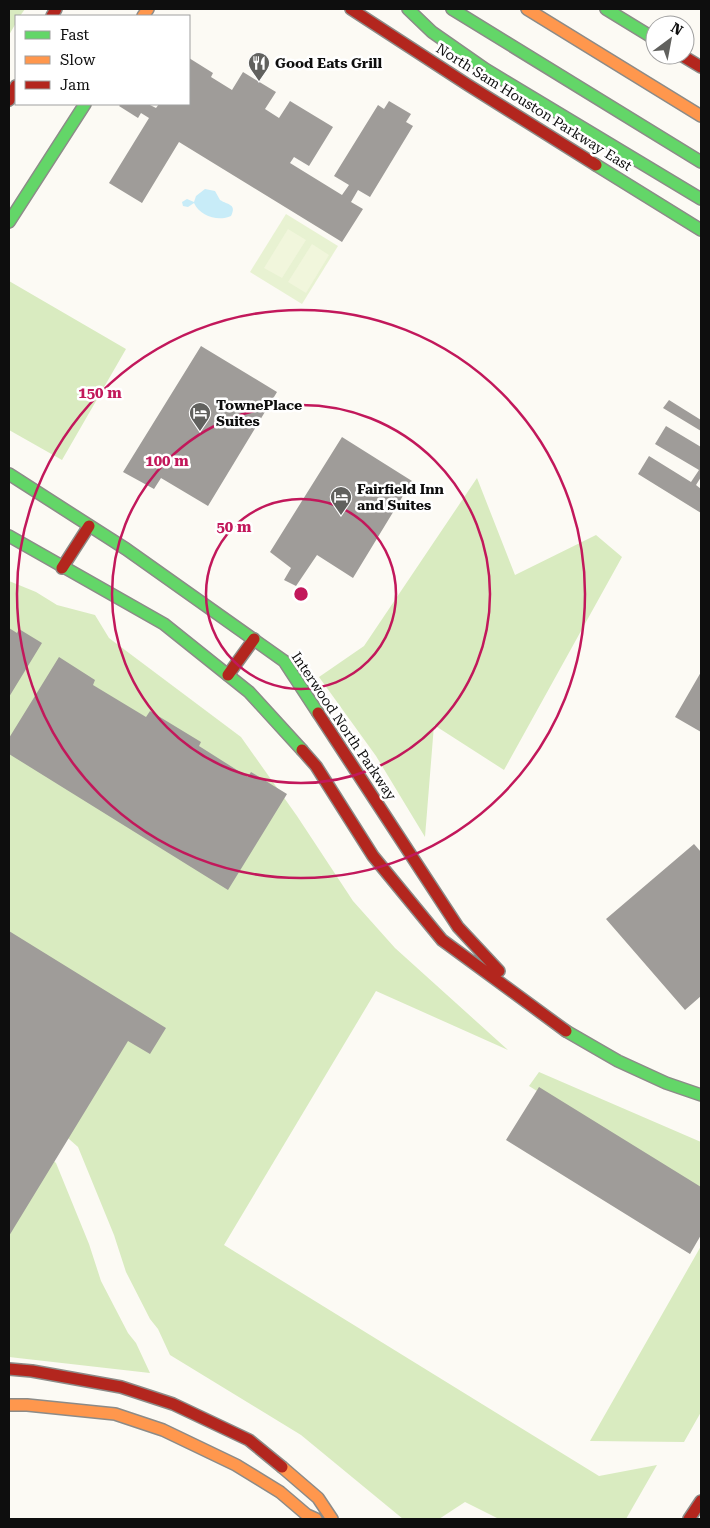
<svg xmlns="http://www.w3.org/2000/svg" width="710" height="1528" viewBox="0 0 710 1528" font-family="'Roboto Serif',serif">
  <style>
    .green { fill: #e8f2d2 }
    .forest { fill: #d9ebc0 }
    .pitch { fill: #f1f6dc }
    .water { fill: #c8ecf8 }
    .building { fill: #9f9c99 }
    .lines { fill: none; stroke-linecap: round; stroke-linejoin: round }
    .fast-casing { stroke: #8c8b88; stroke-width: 14 }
    .slow-casing { stroke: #8c8b88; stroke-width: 14 }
    .jam-casing { stroke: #8c8b88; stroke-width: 14 }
    .fast { stroke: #63d668; stroke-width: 11 }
    .slow { stroke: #ff974d; stroke-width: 11 }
    .jam { stroke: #b3261e; stroke-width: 11 }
    .ring { fill: none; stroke: #c2185b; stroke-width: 2.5 }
    .labels { text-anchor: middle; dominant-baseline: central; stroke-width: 5; stroke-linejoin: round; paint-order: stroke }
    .poi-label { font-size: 14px; font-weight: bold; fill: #0e0e0e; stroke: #fff; text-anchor: start }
    .street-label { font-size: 14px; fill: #0e0e0e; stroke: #fff }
    .centre { fill: #c2185b; stroke: #fff; stroke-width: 2.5 }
    .ring-label { font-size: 15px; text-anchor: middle; font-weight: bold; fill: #c2185b; stroke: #fff; stroke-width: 5; stroke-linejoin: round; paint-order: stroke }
  </style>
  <rect width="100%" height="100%" fill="#fcfaf4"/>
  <path class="green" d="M286,214L338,246L302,304L250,272Z"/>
  <path class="forest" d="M9,9H25L20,16H16V23L9,35Z
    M9,281L126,349L62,460L9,430Z
    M477,478L515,575L596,535L622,557L504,770L434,725L425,837L376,756L319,677L364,646Z
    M9,581L36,592L57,605L95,615L109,638L241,737L297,816L353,901L395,948L508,1050L376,991L224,1245L599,1476L657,1465L626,1519H499L465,1502L439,1519H403L301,1435L170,1355L158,1329L150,1319L126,1272L114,1235L78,1147L42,1115L9,1108Z
    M539,1072L701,1142V1193L529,1086Z
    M9,1135L30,1140L56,1163L89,1244L101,1281L128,1333L136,1343L150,1373L9,1357Z
    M701,1246V1412L684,1442L590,1441Z"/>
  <path class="pitch" d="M288,229L306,240L282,278L264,268Z
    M312,244L329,255L306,293L288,282Z"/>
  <path class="water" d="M205,189L215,191L220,200C228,205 237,204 231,216C218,222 200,216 194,203L188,207L183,206L182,202L187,199L194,202L196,196Z"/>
  <path class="building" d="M189,58L213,73L211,77L232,90L243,72L276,92L265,109L279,118L290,101L333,127L309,166L294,157L290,163L342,195L349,185L334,176L378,105L384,109L389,101L411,114L406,122L413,126L370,197L358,190L351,202L363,209L342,242L179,142L142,203L109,183L149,118L141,113L138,118L119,106L121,104H148L156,108L159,104H189Z
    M201,346L277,392L208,506L161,478L154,489L123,472Z
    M669,400L701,420V431L663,408Z
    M666,426L701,447V477L696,485L701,489V513L638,474L649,456L691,482L699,470L655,444Z
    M342,437L412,481L353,578L317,555L296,586L284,580L291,568L270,552Z
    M9,628L17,633L19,629L42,643L9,697Z
    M59,657L95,680L93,685L146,717L150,711L201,742L199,746L248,777L251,772L287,794L228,890L9,754V738Z
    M701,672V732L675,717Z
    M694,844L701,852V996L685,1010L606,919Z
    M9,931L166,1028L150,1054L128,1041L9,1236Z
    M539,1087L701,1187V1235L690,1254L506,1140Z"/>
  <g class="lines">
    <g class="fast-casing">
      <path id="fast" d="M408,9L432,32L485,69L701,199
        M452,9L701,162
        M606,9L655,39
        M596,165L701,230
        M9,222L85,104
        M9,474L126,549L284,661L318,713
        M9,536L164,624L249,692L302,750
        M566,1031L618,1061L666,1083L701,1095"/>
    </g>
    <g class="slow-casing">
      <path id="slow" d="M527,9L701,116
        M143,16L148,9
        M9,1405H27L115,1414L163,1430L236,1465L280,1492L307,1515L316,1519
        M282,1467L318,1498L332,1519"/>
    </g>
    <g class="jam-casing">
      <path id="jam" d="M351,9L468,85L596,165
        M52,16L56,9
        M681,55L701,67
        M9,100L16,86
        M62,568L89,526
        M228,675L254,639
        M318,713L458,927L499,971
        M302,750L316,766L373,856L442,940L566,1031
        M9,1369L32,1371L121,1387L173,1404L249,1440L282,1467
        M689,1519L701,1501"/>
    </g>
    <use href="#fast" class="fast"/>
    <use href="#slow" class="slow"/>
    <use href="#jam" class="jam"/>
  </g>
  <g class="ring">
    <circle cx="301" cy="594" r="95"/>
    <circle cx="301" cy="594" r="189"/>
    <circle cx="301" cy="594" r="284"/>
  </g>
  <defs>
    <g id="restaurant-pin" transform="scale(1.125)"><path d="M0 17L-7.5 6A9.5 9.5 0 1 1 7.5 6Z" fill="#61615e" stroke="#fff"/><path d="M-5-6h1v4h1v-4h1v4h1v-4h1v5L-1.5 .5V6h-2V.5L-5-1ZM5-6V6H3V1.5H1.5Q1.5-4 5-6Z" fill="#fff"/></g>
    <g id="hotel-pin" transform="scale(1.125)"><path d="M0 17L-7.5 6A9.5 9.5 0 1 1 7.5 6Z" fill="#61615e" stroke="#fff"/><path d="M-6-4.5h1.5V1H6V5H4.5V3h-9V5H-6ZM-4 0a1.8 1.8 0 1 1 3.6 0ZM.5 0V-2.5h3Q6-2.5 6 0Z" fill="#fff"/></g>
  </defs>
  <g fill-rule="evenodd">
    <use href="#restaurant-pin" x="259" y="63"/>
    <use href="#hotel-pin" x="200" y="413"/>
    <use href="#hotel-pin" x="341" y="497"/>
  </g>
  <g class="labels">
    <g class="poi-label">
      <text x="275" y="63">Good Eats Grill</text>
      <text x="216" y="405">TownePlace<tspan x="216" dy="16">Suites</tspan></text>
      <text x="357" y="489">Fairfield Inn<tspan x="357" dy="16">and Suites</tspan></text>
    </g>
    <g class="street-label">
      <text transform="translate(534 107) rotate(32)">North Sam Houston Parkway East</text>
      <text transform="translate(344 726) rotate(56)">Interwood North Parkway</text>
    </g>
  </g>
  <circle cx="301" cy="594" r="8" class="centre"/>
  <g class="ring-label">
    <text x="100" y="398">150 m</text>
    <text x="167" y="466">100 m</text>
    <text x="234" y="532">50 m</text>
  </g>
  <rect width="710" height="1528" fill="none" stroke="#0e0e0e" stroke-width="20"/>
  <rect x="15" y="15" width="175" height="90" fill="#ffffff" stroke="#9f9f9f"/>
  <rect x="25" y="31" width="25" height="8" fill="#63d668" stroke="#9f9f9f"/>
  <text x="60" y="40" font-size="15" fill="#0e0e0e">Fast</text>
  <rect x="25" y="56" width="25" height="8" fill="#ff974d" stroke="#9f9f9f"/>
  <text x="60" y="65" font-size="15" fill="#0e0e0e">Slow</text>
  <rect x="25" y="81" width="25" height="8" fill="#b3261e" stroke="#9f9f9f"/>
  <text x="60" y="90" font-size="15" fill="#0e0e0e">Jam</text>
  <g transform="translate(670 40) rotate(32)"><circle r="24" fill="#ffffff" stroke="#9f9f9f"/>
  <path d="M0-4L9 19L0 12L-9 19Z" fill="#61615e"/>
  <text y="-8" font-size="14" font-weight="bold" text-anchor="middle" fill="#0e0e0e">N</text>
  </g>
</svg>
